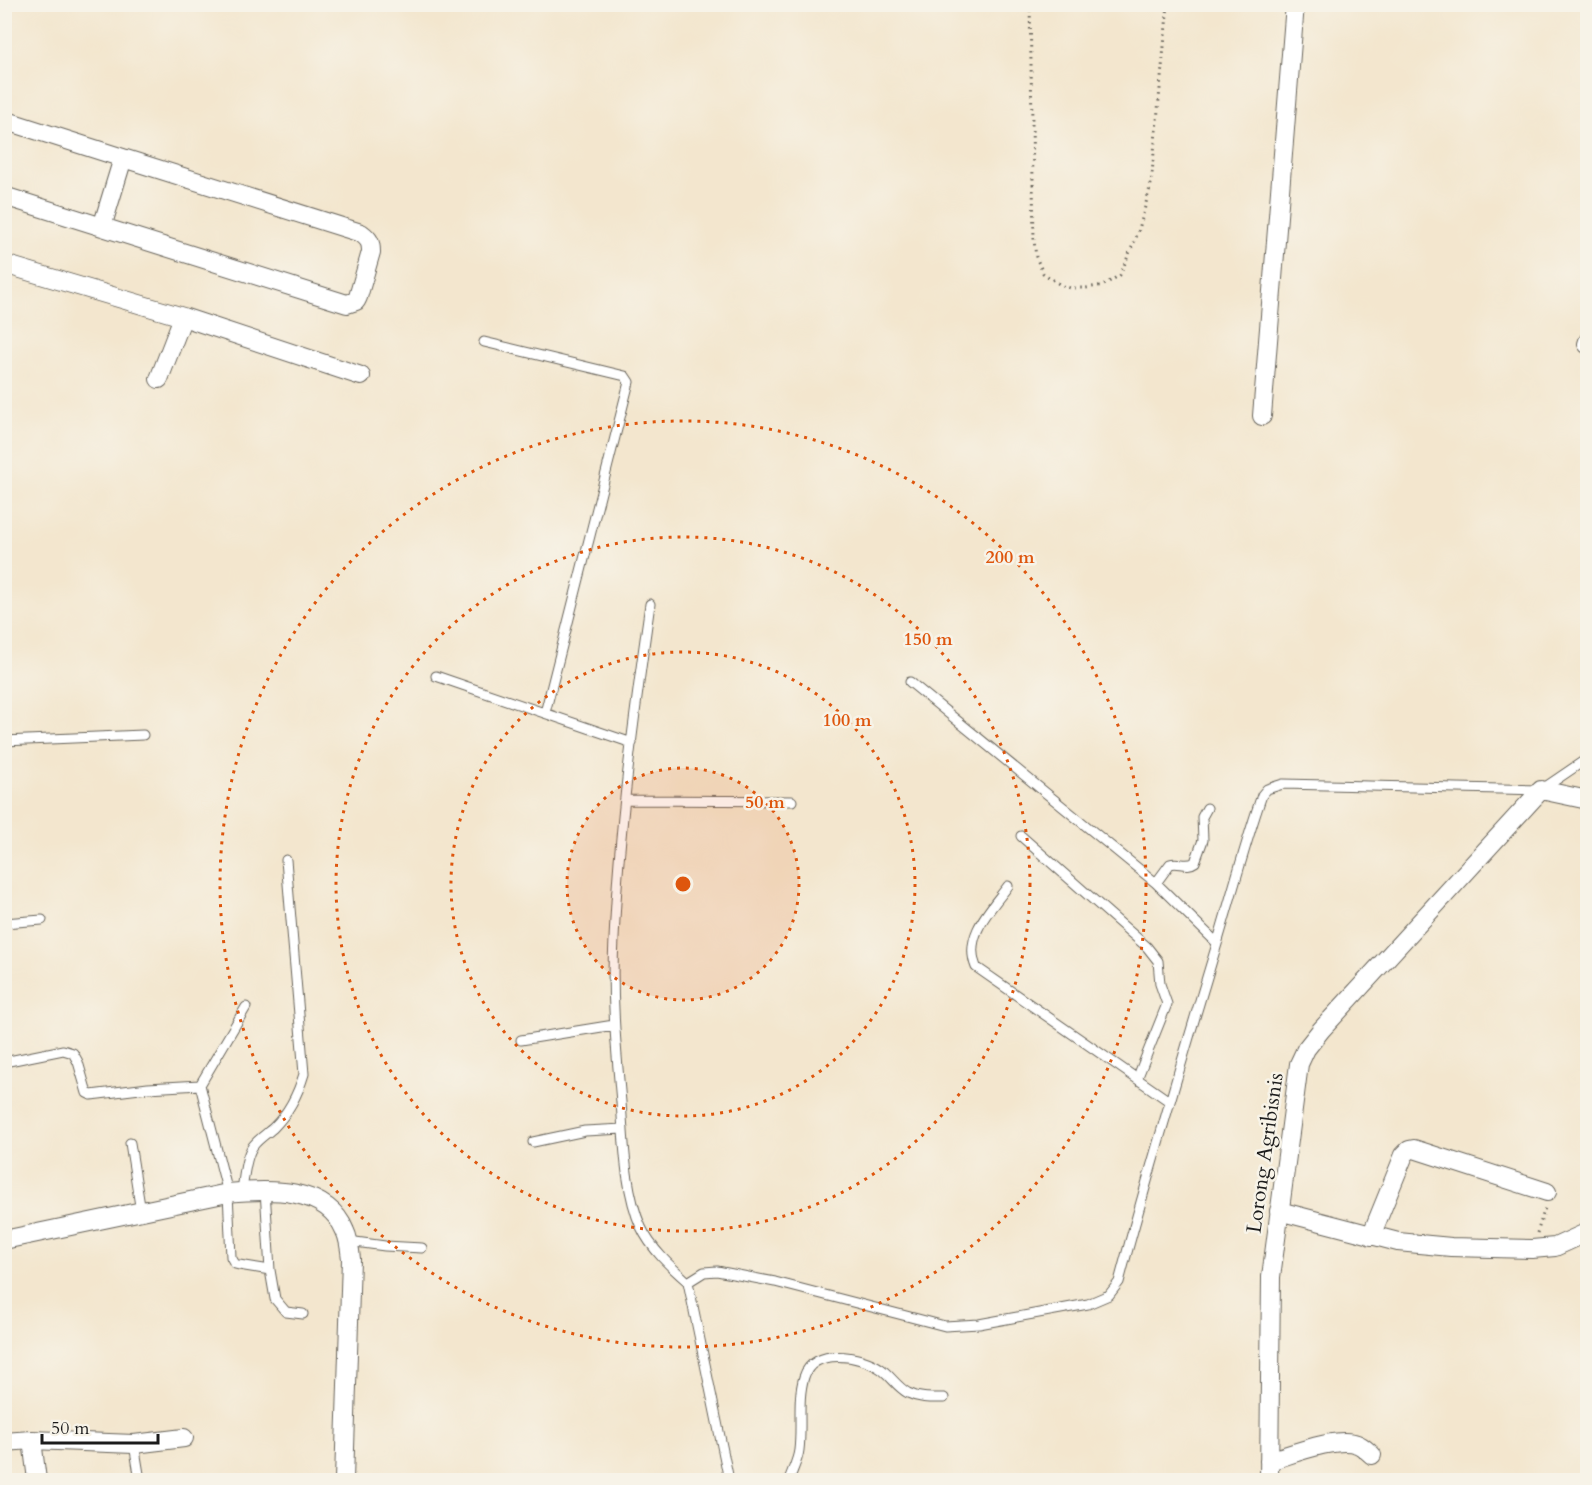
<svg xmlns="http://www.w3.org/2000/svg" width="1592" height="1485" viewBox="0 0 1592 1485" font-family="Cardo,serif">
  <style>
    .lines { fill: none; stroke-linecap: round; stroke-linejoin: round }
    .lane-casing { stroke: #67635a; stroke-width: 11 }
    .street-casing { stroke: #67635a; stroke-width: 20 }
    .path { stroke: #67635a; stroke-width: 3; stroke-dasharray: 1.5 4.5; stroke-linecap: butt }
    .lane { stroke: #fff; stroke-width: 9 }
    .street { stroke: #fff; stroke-width: 18 }
    .ring { fill: none; stroke: #de560d; stroke-width: 3; stroke-dasharray: 3 6 }
    .labels { text-anchor: middle; dominant-baseline: central; stroke-width: 5; stroke-linejoin: round; paint-order: stroke }
    .street-label { font-size: 21px; fill: #1c1c1c; stroke: #f7f3e8 }
    .centre { fill: #de560d; stroke: #f7f3e8; stroke-width: 3 }
    .ring-label { font-size: 18px; text-anchor: middle; font-weight: bold; fill: #de560d; stroke: #f7f3e8; stroke-width: 5; stroke-linejoin: round; paint-order: stroke }
  </style>
  <rect width="100%" height="100%" fill="#f7f3e8"/>
  <filter id="ink" filterUnits="userSpaceOnUse"><feTurbulence type="fractalNoise" baseFrequency=".0167" numOctaves="2"/><feDisplacementMap in="SourceGraphic" scale="12" xChannelSelector="R" yChannelSelector="G"/><feConvolveMatrix kernelMatrix="1 2 1 2 8 2 1 2 1" color-interpolation-filters="sRGB"/></filter>
  <filter id="wash" filterUnits="userSpaceOnUse"><feTurbulence type="fractalNoise" baseFrequency=".008" numOctaves="4" result="noise"/><feDisplacementMap in="SourceGraphic" scale="24" xChannelSelector="R" yChannelSelector="G"/><feGaussianBlur stdDeviation="1.35" result="paint"/><feColorMatrix in="noise" values="0 0 0 0 0 0 0 0 0 0 0 0 0 0 0 0 0 1.4 0 .05"/><feComposite in="paint" operator="in"/></filter>
  <g filter="url(#wash)">
    <rect width="100%" height="100%" fill="#f3e6ce"/>
  </g>
  <g filter="url(#ink)">
    <g class="lines">
      <g class="lane-casing">
        <path id="lane" d="M484,342L625,376L629,382L545,713
          M650,604C634,715 619,827 614,939C611,993 616,1048 621,1102C624,1142 625,1191 641,1227C651,1249 671,1267 688,1282L729,1480
          M436,676L632,743
          M910,682L1156,883L1217,943
          M4,741L143,735
          M626,800L792,801
          M1021,836L1147,947L1158,961L1160,984L1167,1004L1137,1079
          M1156,883L1170,864C1179,861 1187,868 1195,862L1203,840L1202,817L1207,808
          M1008,886C991,909 963,936 976,967L1169,1101
          M4,923L42,920
          M246,1007L200,1085L228,1193L231,1257L235,1264L239,1265L270,1270
          M521,1040L614,1025
          M4,1062L63,1050L73,1053L78,1062L87,1093L91,1095L148,1088L200,1085
          M533,1142L585,1131L623,1129
          M130,1143L141,1212
          M265,1190L270,1270L275,1299L286,1312L303,1314
          M242,1191C244,1178 245,1157 253,1146C259,1138 268,1133 274,1127C290,1111 298,1094 304,1074L286,860
          M348,1241L385,1246L422,1248
          M688,1282L704,1272L717,1271L775,1282L945,1326L979,1324L1088,1304L1109,1295L1119,1282C1149,1169 1183,1057 1217,944C1232,894 1245,844 1262,795L1267,789L1283,784L1541,790L1588,758
          M134,1444L140,1480
          M789,1480C792,1471 798,1460 799,1450C802,1426 797,1399 804,1377C813,1347 861,1355 881,1369C891,1376 897,1387 908,1393C920,1399 932,1398 944,1398"/>
      </g>
      <g class="street-casing">
        <path id="street" d="M4,120L123,158L102,227
          M4,196L347,304L356,301L358,297L371,252C371,242 369,239 361,233L123,158
          M4,264L183,317L159,379
          M183,317L361,376
          M1587,344L1588,341
          M1262,416L1295,4
          M1279,1211L1398,1242L1451,1247L1532,1249L1555,1247L1588,1232
          M1371,1236L1404,1155L1409,1150L1414,1149L1547,1192
          M4,1240L228,1193C268,1189 327,1186 345,1231C349,1239 350,1249 351,1259L344,1480
          M32,1440L37,1480
          M4,1442L32,1440L134,1444L184,1438
          M1269,1461C1290,1455 1336,1436 1357,1444C1363,1446 1367,1451 1372,1455
          M1269,1480L1271,1277L1299,1064L1306,1049L1321,1030L1541,790L1588,800"/>
      </g>
      <path class="path" d="M1030,4L1034,240L1036,257L1043,273L1059,284L1070,288H1086L1104,285L1120,275L1138,233L1151,184L1168,4
        M1537,1233L1545,1208"/>
      <use href="#lane" class="lane"/>
      <use href="#street" class="street"/>
    </g>
  </g>
  <circle cx="683" cy="884" r="116" fill="#de560d" fill-opacity=".12"/>
  <g class="ring">
    <circle cx="683" cy="884" r="116"/>
    <circle cx="683" cy="884" r="232"/>
    <circle cx="683" cy="884" r="347"/>
    <circle cx="683" cy="884" r="463"/>
  </g>
  <g class="labels">
    <g class="street-label">
      <text transform="translate(1265 1153) rotate(-82)">Lorong Agribisnis</text>
    </g>
  </g>
  <circle cx="683" cy="884" r="9" class="centre"/>
  <g class="ring-label">
    <text x="1010" y="563">200 m</text>
    <text x="928" y="645">150 m</text>
    <text x="847" y="726">100 m</text>
    <text x="765" y="808">50 m</text>
  </g>
  <rect width="1592" height="1485" fill="none" stroke="#f7f3e8" stroke-width="24"/>
  <path d="M42 1434v9h116v-9" fill="none" stroke="#1c1c1c" stroke-width="3"/>
  <text x="51" y="1434" font-size="18" fill="#1c1c1c" stroke="#f7f3e8" stroke-width="4.5" paint-order="stroke">50 m</text>
</svg>
